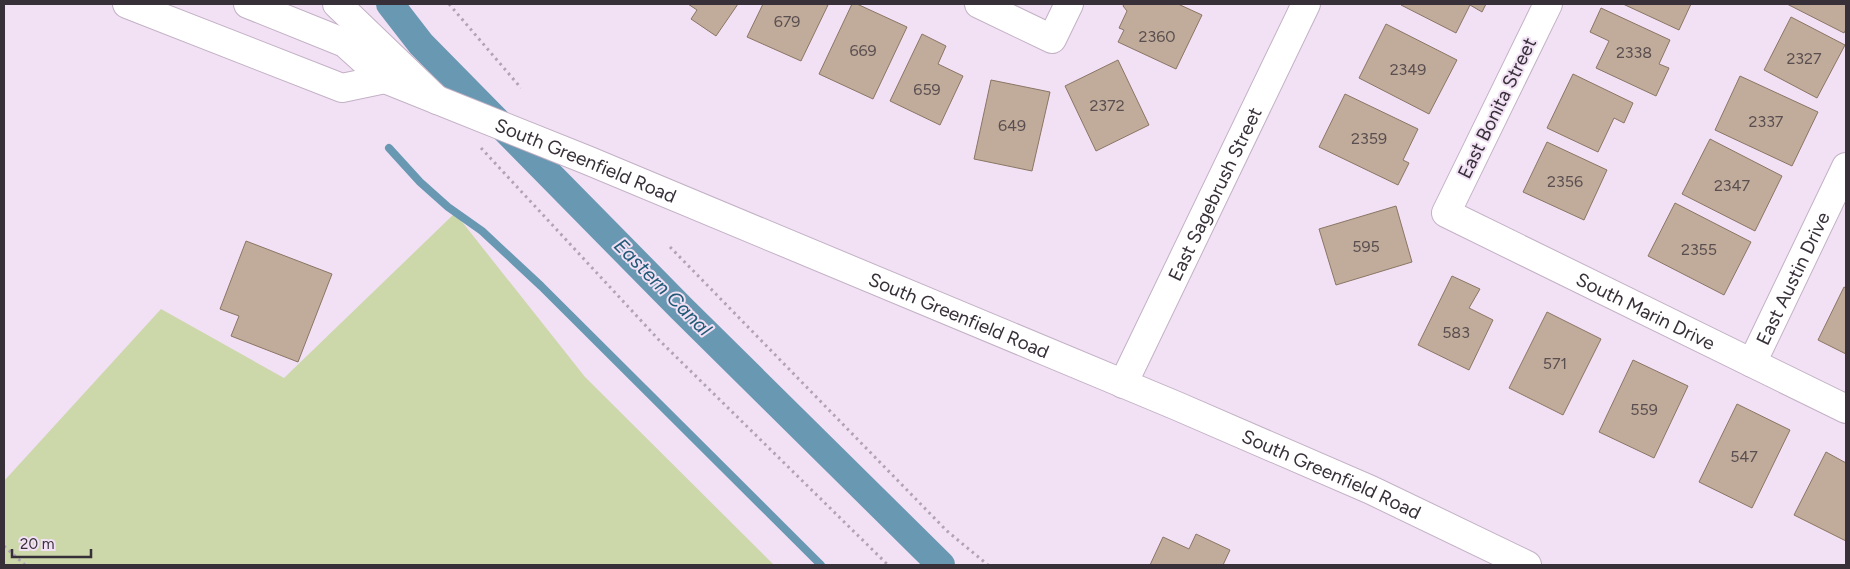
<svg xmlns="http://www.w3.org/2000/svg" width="1850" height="569" viewBox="0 0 1850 569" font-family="Figtree,sans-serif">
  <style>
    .green { fill: #ccd7aa }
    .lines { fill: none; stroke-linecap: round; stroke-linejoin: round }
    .stream { stroke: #6998b2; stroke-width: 8 }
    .canal { stroke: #6998b2; stroke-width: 28 }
    .building { fill: #c1ab9a; stroke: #8a7665 }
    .minor-casing { stroke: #c3b1c5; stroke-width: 30 }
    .major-casing { stroke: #c3b1c5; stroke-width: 30 }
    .path { stroke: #b1a3b4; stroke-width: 3; stroke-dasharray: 2.5 4; stroke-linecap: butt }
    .minor { stroke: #fff; stroke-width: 28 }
    .major { stroke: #fff; stroke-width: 28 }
    .labels { text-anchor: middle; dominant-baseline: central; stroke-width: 4; stroke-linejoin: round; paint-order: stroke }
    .number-label { font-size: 16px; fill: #5a4f50 }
    .street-label { font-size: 19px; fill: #373038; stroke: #f2e0f5 }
    .water-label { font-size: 20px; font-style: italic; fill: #205a76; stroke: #f2e0f5 }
  </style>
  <rect width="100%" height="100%" fill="#f2e0f5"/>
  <path class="green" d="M455,213L585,377L774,565H4V481L161,309L284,378Z"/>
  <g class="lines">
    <path class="stream" d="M389,148L420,182L448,207L482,231L541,286L821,565"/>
    <path class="canal" d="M390,4L421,44L681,308L941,565"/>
  </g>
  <path class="building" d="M688,4H738L716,36L691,19L697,10Z
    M763,4H824L828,5L801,61L747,37Z
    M852,4H857L907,27L873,99L819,74Z
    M1124,4H1178L1202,15L1176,69L1118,42L1124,30L1119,28L1127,11L1123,6Z
    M1402,4H1486L1482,12L1470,5L1456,33L1401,5Z
    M1623,4H1691L1679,30Z
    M1787,4H1846V29L1844,33Z
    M1601,8L1670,40L1659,64L1669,68L1656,96L1596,68L1609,41L1590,32Z
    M1791,17L1845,45L1817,98L1764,70Z
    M1386,24L1457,60L1429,114L1359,78Z
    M922,34L946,46L938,64L963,76L940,125L890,101Z
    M1118,60L1149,125L1096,151L1065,86Z
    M1573,74L1633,103L1624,123L1614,118L1598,152L1547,128Z
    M1740,76L1818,112L1792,166L1715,130Z
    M991,80L1050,92L1032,171L974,159Z
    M1345,94L1418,129L1403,160L1409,163L1398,185L1319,147Z
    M1710,139L1782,176L1755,231L1682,194Z
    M1547,142L1607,170L1584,220L1523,192Z
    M1675,203L1751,242L1724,295L1648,256Z
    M1396,206L1412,262L1336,285L1319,229Z
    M246,241L332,274L298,362L231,336L239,316L220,309Z
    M1452,276L1480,289L1469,308L1493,320L1469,370L1418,345Z
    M1844,287L1846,288V354L1818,340Z
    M1547,312L1601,339L1563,415L1509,388Z
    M1633,360L1688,386L1654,458L1599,432Z
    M1737,404L1790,430L1752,508L1699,482Z
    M1826,452L1846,463V541L1794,515Z
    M1196,534L1230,550L1223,565H1150L1163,537L1189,549Z"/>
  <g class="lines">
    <g class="minor-casing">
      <g id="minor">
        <path d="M337,4L437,100"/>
        <path d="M979,4L1052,39L1069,4"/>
        <path id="s1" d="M1548,4L1446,213L1846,409"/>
        <path id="s2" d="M1752,363L1846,167"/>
        <path id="s3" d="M1123,384L1306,4"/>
      </g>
    </g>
    <g class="major-casing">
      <g id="major">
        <path d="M127,4L342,88L385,79"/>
        <path id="s4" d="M248,4L345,43L385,79L587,160L1177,406L1371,490L1527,565"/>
      </g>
    </g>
    <path class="path" d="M449,4L521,88
      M481,148L659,340L888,565
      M670,247L947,531L988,565
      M4,546L25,565"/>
    <use href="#minor" class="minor"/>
    <use href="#major" class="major"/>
  </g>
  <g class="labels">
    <g class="number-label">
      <text x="787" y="21">679</text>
      <text x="1157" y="36">2360</text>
      <text x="863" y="50">669</text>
      <text x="1634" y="52">2338</text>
      <text x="1804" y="58">2327</text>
      <text x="1408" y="69">2349</text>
      <text x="927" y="89">659</text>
      <text x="1107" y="105">2372</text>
      <text x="1766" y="121">2337</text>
      <text x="1012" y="125">649</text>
      <text x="1369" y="138">2359</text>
      <text x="1565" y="181">2356</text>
      <text x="1732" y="185">2347</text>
      <text x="1366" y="246">595</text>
      <text x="1699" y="249">2355</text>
      <text x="1456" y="332">583</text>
      <text x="1555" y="363">571</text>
      <text x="1644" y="409">559</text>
      <text x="1744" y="456">547</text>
    </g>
    <g class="street-label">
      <text transform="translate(1497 108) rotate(-64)">East Bonita Street</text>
      <text stroke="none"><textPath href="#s4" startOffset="375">South Greenfield Road</textPath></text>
      <text stroke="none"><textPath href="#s3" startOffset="211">East Sagebrush Street</textPath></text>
      <text stroke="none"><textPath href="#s2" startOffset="94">East Austin Drive</textPath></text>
      <text stroke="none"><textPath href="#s1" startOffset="455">South Marin Drive</textPath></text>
      <text stroke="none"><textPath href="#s4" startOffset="779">South Greenfield Road</textPath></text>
      <text stroke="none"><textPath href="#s4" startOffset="1184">South Greenfield Road</textPath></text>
    </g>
    <g class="water-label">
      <text transform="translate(663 287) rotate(45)">Eastern Canal</text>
    </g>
  </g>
  <rect width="1850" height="569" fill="none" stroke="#373038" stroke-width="10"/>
  <path d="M12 549v8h79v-8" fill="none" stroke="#373038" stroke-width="2.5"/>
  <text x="20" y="549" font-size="15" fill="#373038" stroke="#f2e0f5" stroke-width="4" paint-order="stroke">20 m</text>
</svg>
